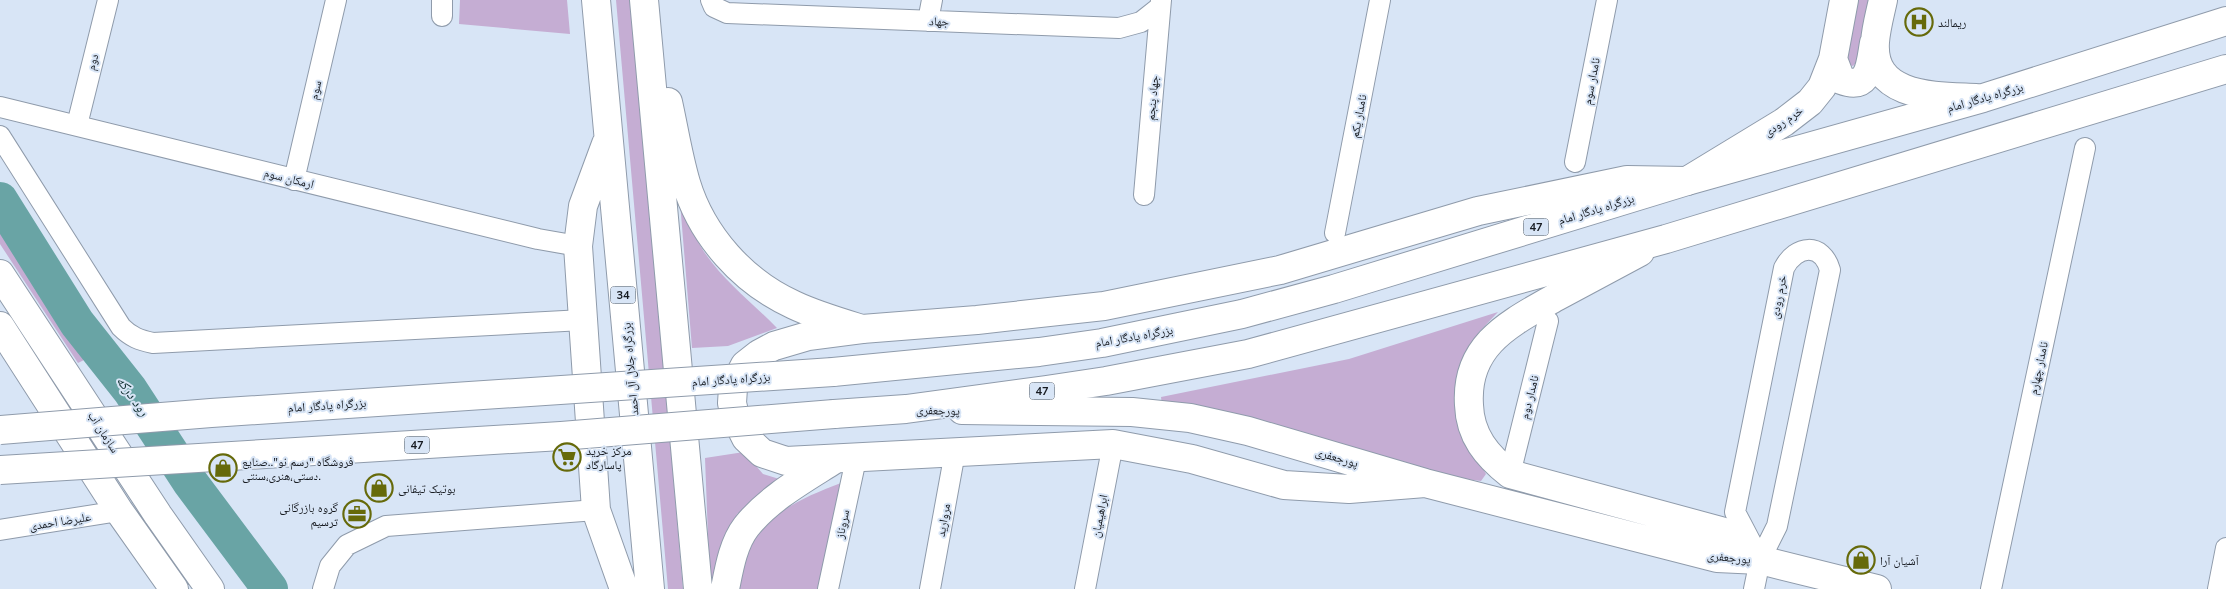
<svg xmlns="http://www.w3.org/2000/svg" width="2226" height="589" viewBox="0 0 2226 589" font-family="Mulish,'Noto Naskh Arabic',sans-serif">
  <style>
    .green { fill: #c5add3 }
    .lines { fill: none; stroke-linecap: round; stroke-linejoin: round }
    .river { stroke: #69a4a5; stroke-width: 36 }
    .street-casing { stroke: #8f9bab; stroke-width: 22 }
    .secondary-casing { stroke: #8f9bab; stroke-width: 30 }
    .highway-casing { stroke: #8f9bab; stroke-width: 30 }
    .street { stroke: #fff; stroke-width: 20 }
    .secondary { stroke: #fff; stroke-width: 28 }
    .highway { stroke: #fff; stroke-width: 28 }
    .highway-bridge-casing { stroke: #8f9bab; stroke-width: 30; stroke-linecap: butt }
    .highway-bridge { stroke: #fff; stroke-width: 28 }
    .labels { text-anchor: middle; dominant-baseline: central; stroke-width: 4; stroke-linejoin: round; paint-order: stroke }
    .shield { fill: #d8e5f6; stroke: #515861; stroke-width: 1 }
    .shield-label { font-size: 11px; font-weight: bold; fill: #171b21 }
    .street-label { font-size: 12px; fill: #171b21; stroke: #d8e5f6 }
    .poi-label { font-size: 12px; fill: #171b21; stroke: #d8e5f6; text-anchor: start }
    .water-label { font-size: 14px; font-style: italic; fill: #102f30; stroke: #d8e5f6 }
  </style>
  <rect width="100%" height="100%" fill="#d8e5f6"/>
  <path class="green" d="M460,0H567L570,34L459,24Z
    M616,0H632L683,589H668Z
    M1849,0H1869L1857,62L1853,66L1846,64Z
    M679,190C684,206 688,224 696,238C715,275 749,299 777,328L728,346L692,348Z
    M0,213L92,356L78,363L0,244Z
    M1498,312L1479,332L1457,393L1456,412L1463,433L1486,474L1481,481L1457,478L1162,405L1161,397L1349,359Z
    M744,452L763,474L789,482L737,514L714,589H710L705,458Z
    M841,483L819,589H735C739,576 742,560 748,549C770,511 802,498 841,483Z"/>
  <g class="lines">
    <path class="river" d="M0,200L77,323L130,390L190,482L270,589"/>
    <g class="street-casing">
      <path id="street" d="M711,0L714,7L727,13L1119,28L1141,22L1160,7
        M442,16V0
        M928,21L932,0
        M0,107L538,239L578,246
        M77,125L108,0
        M0,136L121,327C131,337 139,340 153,343L583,320
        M1575,162L1607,0
        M294,180L336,0
        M1144,195L1161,0
        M1335,233L1380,0
        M1510,474L1548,321
        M0,530L119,511
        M323,589L330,566L347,545L386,526L596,510
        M828,589L856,459
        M930,589L955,452
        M1085,589L1113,444
        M1754,589L1760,560L1777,526L1830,270C1822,242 1796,245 1784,268L1735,512L1756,552
        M1991,589L2085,148
        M2218,589L2226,548"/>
    </g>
    <g class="secondary-casing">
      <path id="secondary" d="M1883,0C1880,14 1876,28 1875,42C1871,99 1938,96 1976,98
        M1833,59L1841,80C1870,91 1870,65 1874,43
        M1640,252C1612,267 1584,282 1556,297C1511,323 1465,344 1469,405C1470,436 1487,456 1510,474L1728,533L1760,560
        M0,274L158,515L210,589
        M0,326L119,511L174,589
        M962,410L1132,412L1190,418L1248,431L1425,483L1717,558L1760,560L1877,589
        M1425,483L1349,489L1284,485L1192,459L1113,444L786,461L762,453L746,438L735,416L732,403L733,388L745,365L759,354L774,346L808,336L862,329L977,320L1104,306L1280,270L1478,211L1627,180L1687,181L1784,122L1810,102L1822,87L1833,59L1844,0"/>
    </g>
    <g class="highway-casing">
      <path id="highway" d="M596,0L650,589
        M644,0L698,589
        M668,102C674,129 678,156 686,183C702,236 743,282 794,305C815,315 839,322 862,329
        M606,144L583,206L578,246L596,510L624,589
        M833,372L1039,352L1102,343L1242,314L1334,289L1687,181L1983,98L2226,21
        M834,414L906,409L1046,390L1106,381L1248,354L1666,239L2226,69
        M725,589C729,569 733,544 746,527C768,499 802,480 832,461"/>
    </g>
    <use href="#street" class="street"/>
    <use href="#secondary" class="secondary"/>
    <use href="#highway" class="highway"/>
    <g class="highway-bridge-casing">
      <path id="highway-bridge" d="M0,430L211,413L833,372
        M0,470L561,436L834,414"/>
    </g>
    <use href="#highway-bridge" class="highway-bridge"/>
  </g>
  <defs>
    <g id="hospital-ring" transform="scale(1.4375)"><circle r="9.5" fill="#d8e5f6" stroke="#666a0a" stroke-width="1.5"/><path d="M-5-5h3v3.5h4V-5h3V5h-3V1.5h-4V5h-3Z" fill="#666a0a"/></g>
    <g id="supermarket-ring" transform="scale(1.4375)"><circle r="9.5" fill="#d8e5f6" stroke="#666a0a" stroke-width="1.5"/><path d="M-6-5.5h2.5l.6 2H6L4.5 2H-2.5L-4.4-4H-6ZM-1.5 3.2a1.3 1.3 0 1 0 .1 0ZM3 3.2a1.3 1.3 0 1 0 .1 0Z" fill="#666a0a"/></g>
    <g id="shop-ring" transform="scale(1.4375)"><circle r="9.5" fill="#d8e5f6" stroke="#666a0a" stroke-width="1.5"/><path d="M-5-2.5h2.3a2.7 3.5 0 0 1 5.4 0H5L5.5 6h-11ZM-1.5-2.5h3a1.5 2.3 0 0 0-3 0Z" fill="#666a0a"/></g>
    <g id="office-ring" transform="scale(1.4375)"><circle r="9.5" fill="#d8e5f6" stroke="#666a0a" stroke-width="1.5"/><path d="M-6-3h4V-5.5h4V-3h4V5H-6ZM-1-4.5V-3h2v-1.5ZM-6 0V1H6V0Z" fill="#666a0a"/></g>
  </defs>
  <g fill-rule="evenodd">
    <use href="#hospital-ring" x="1919" y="22"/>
    <use href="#supermarket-ring" x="567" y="457"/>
    <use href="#shop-ring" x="223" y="468"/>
    <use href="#shop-ring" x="379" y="488"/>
    <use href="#office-ring" x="357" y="514"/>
    <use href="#shop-ring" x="1861" y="560"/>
  </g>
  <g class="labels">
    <g class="shield">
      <rect x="1523.5" y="218.5" width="25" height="17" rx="4"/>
      <rect x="610.5" y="286.5" width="25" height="17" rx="4"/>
      <rect x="1029.5" y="382.5" width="25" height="17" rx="4"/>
      <rect x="404.5" y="436.5" width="25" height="17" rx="4"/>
    </g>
    <g class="shield-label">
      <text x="1536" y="227">47</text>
      <text x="623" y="295">34</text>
      <text x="1042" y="391">47</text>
      <text x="417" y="445">47</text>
    </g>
    <g class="street-label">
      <text transform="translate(939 21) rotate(2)">جهاد</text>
      <text transform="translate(92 62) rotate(-76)">دوم</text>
      <text transform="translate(1591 81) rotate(-79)">نامدار سوم</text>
      <text transform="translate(315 90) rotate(-77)">سوم</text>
      <text transform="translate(1985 97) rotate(-16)">بزرگراه یادگار امام</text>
      <text transform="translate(1152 98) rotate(-85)">جهاد پنجم</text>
      <text transform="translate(1358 116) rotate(-79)">نامدار یکم</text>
      <text transform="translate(1783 121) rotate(-34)">خرم رودی</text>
      <text transform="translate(289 178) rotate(14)">ارمکان سوم</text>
      <text transform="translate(1596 209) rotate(-17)">بزرگراه یادگار امام</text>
      <text transform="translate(1778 297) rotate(-79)">خرم‌ رودی</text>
      <text transform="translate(1134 336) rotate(-10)">بزرگراه یادگار امام</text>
      <text transform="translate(2038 368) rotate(-78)">نامدار چهارم</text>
      <text transform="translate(630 369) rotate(-95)">بزرگراه جلال آل احمد</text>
      <text transform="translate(731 379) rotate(-4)">بزرگراه یادگار امام</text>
      <text transform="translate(1529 397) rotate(-76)">نامدار دوم</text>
      <text transform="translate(327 405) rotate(-4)">بزرگراه یادگار امام</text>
      <text transform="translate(938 410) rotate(1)">پورجعفری</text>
      <text transform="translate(104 432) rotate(57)">سازمان آب</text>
      <text transform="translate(1337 457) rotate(16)">پورجعفری</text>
      <text transform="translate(1099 516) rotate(-79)">ابراهیمیان</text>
      <text transform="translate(943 520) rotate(-80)">مروارید</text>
      <text transform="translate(60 521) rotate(-9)">علیرضا احمدی</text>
      <text transform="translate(842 524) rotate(-78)">سروناز</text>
      <text transform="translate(1729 557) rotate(6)">پورجعفری</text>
    </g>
    <g class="poi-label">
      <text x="1938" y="22">ریمالند</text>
      <text x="586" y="450">مرکز خرید<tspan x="586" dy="14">پاسارگاد</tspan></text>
      <text x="242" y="461">فروشگاه "رسم نو"..صنایع<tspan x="242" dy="14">دستی،هنری،سنتی.</tspan></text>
      <text x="398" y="488">بوتیک تیفانی</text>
      <text x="338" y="507" text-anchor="end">گروه بازرگانی<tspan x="338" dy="14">ترسیم</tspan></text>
      <text x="1880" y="560">آشیان آرا</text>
    </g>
    <g class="water-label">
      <text transform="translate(133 396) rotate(55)">رود درکه</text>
    </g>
  </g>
</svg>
